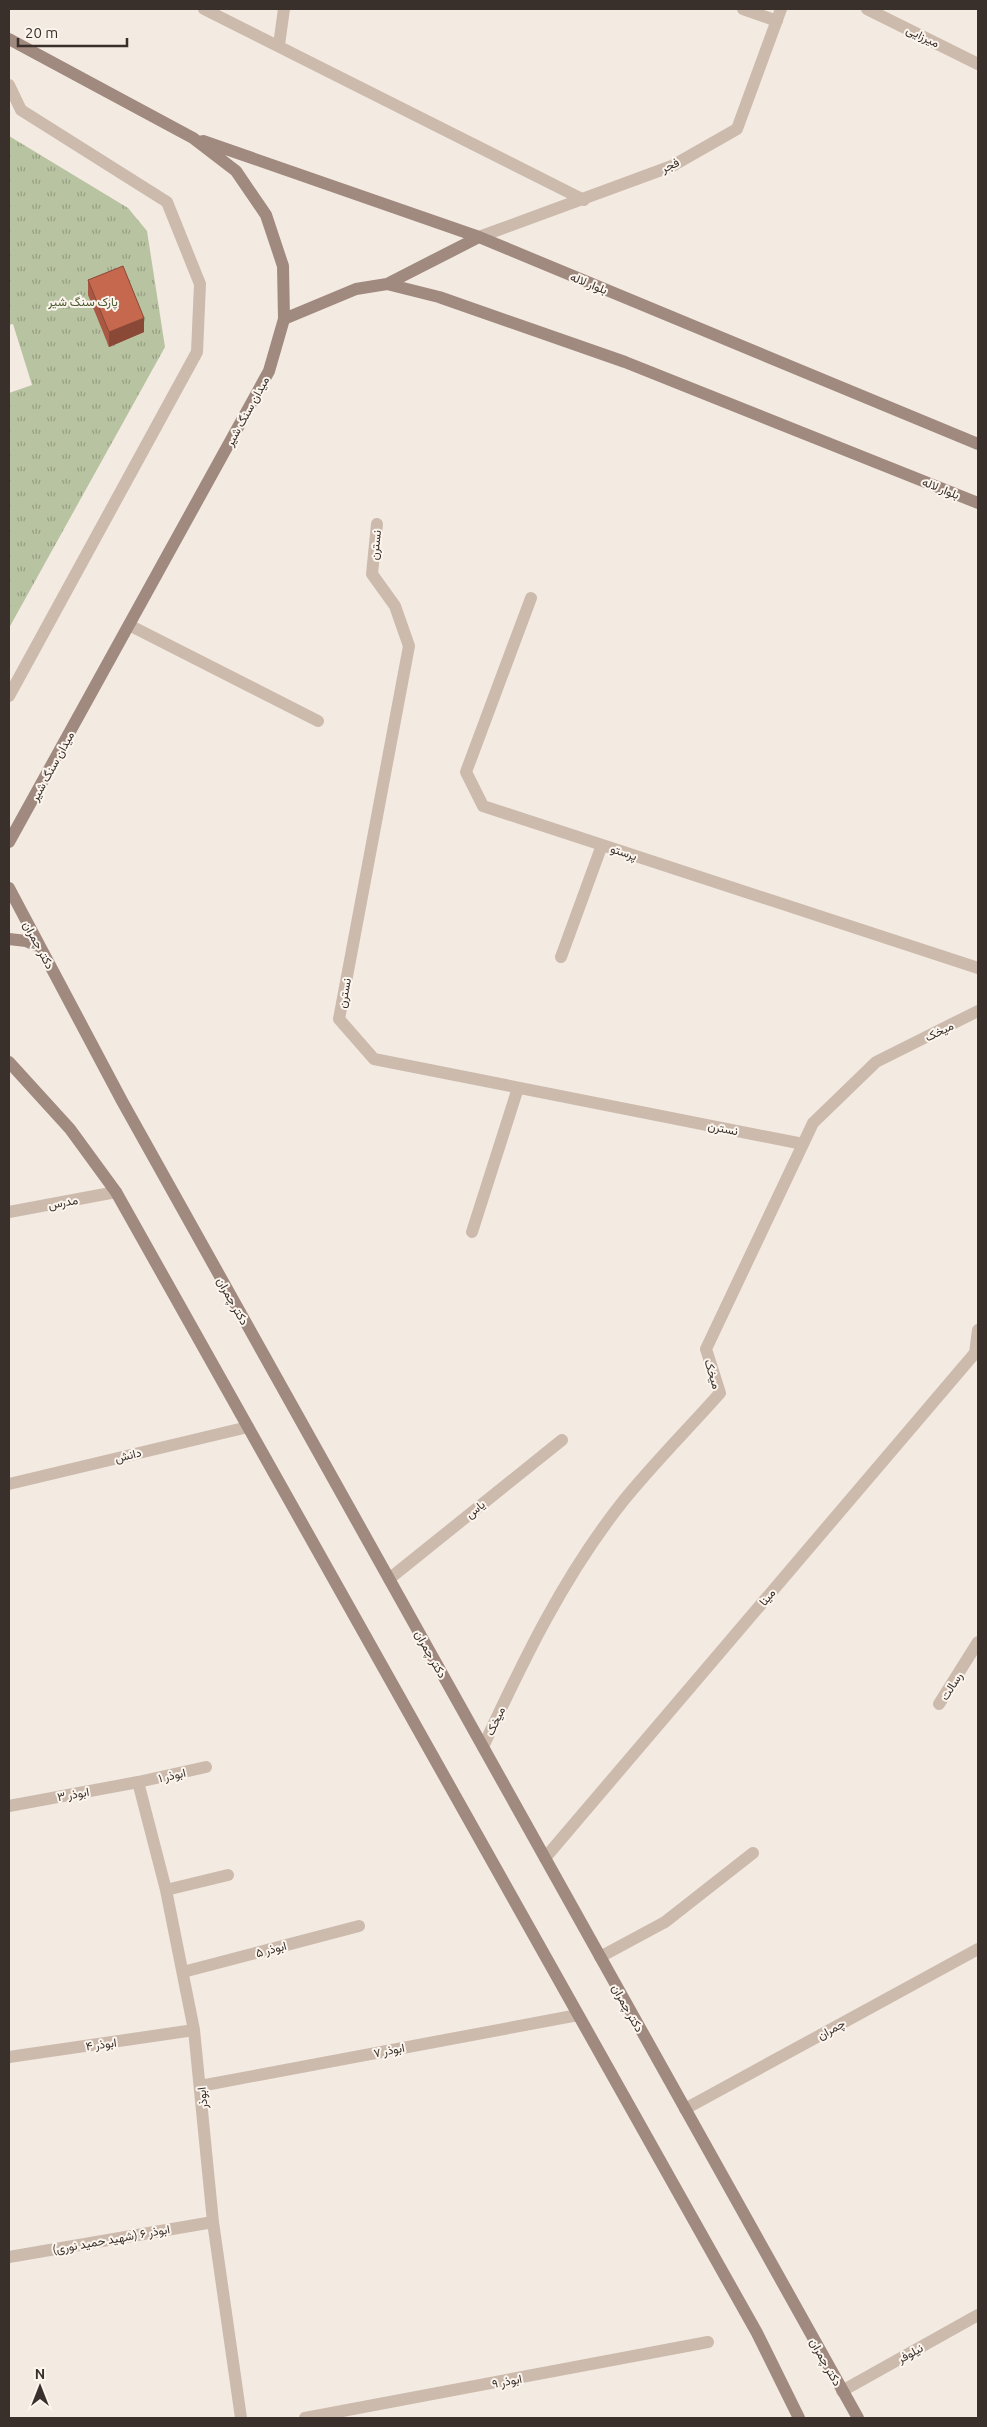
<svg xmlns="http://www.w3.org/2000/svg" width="987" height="2427" viewBox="0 0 987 2427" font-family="Ubuntu,Vazirmatn,sans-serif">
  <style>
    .park { fill: url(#park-tufts) }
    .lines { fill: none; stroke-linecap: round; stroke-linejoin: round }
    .service { stroke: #ccbaad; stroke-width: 12 }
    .minor { stroke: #ccbaad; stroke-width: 12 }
    .secondary { stroke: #a0897e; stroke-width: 12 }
    .wall { fill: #a95943 }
    .shaded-wall { fill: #8a4937 }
    .building { fill: #c5684e; stroke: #8a4937 }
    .labels { text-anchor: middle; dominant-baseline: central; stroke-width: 4; stroke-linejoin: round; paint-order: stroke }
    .street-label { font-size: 12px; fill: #3a302b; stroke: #fbf5ee }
    .park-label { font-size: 12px; fill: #4a592f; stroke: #fbf5ee }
  </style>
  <defs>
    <pattern id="park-tufts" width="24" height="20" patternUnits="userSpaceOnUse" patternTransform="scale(1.25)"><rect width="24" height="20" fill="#b8c3a1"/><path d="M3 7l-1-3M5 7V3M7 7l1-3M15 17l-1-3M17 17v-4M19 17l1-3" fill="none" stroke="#979f83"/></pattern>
  </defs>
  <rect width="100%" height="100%" fill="#f3eae1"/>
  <path class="park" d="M9,136L128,208L147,231L165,347L9,628V393L32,385L13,324L9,325Z"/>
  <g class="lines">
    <path class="service" d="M9,85L21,110L167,202L200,284L197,352L9,696"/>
    <path class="minor" d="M204,9L584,200
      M743,9L777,21
      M867,9L978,64
      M279,45L284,9
      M479,237L672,166L737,129L781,9
      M377,524L372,574L395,606L409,646L339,1019L374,1059L803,1144
      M531,598L466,772L483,806L978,968
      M129,625L318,721
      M561,957L602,845
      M9,1212L116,1192
      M472,1232L518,1088
      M9,1484L248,1427
      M389,1579L562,1440
      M939,1704L978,1642
      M483,1747C523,1661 564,1575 624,1500C654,1463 688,1429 720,1393L706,1349L813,1123L876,1062L978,1011
      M138,1782L166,1890L194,2030L213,2222L241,2418
      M9,1806L138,1782L206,1767
      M545,1858L975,1353L978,1330
      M166,1890L228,1875
      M600,1957L665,1922L753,1853
      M183,1972L359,1926
      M9,2057L194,2030
      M200,2086L578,2015
      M685,2109L978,1949
      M9,2257L213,2222
      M842,2391L978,2315
      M305,2418L708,2342"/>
    <path class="secondary" d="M9,39L193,138L236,171L266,215L283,266L284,319L269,371L9,842
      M203,141L479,237L978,444
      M387,284L479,237
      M284,319L356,289L387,284L439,297L625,362L978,503
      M9,888L122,1101L858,2418
      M9,939L26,941L40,947
      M9,1062L70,1129L116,1192L757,2333L799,2418"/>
  </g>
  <path class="wall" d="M88,280L144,332L109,347L88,295Z"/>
  <path class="shaded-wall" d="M144,318V332L109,347V332Z"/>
  <path class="building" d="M123,266L144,318L109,332L88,280Z"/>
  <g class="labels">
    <g class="street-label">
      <text transform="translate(923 36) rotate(26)">میرزایی</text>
      <text transform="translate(670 165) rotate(-25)">فجر</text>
      <text transform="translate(589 283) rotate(22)">بلوار لاله</text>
      <text transform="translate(247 411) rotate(-61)">میدان سنگ شیر</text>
      <text transform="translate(941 488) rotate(22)">بلوار لاله</text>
      <text transform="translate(375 545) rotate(-84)">نسترن</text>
      <text transform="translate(52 766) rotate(-61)">میدان سنگ شیر</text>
      <text transform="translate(624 852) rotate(18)">پرستو</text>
      <text transform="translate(39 945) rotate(62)">دکتر چمران</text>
      <text transform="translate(344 993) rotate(-80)">نسترن</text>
      <text transform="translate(939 1031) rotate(-26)">میخک</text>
      <text transform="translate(723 1128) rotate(11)">نسترن</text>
      <text transform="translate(63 1202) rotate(-10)">مدرس</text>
      <text transform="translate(233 1301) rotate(61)">دکتر چمران</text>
      <text transform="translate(713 1374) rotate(73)">میخک</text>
      <text transform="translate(128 1455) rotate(-14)">دانش</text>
      <text transform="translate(475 1509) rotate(-39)">یاس</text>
      <text transform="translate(767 1597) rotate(-50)">مینا</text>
      <text transform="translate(431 1654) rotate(61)">دکتر چمران</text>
      <text transform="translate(951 1686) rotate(-58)">رسالت</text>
      <text transform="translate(495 1721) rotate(-65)">میخک</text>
      <text transform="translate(172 1775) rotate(-13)">ابوذر ۱</text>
      <text transform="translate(73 1794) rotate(-10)">ابوذر ۳</text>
      <text transform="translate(271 1949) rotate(-15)">ابوذر ۵</text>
      <text transform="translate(628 2008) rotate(61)">دکتر چمران</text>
      <text transform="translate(831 2029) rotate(-29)">چمران</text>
      <text transform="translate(101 2044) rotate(-8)">ابوذر ۴</text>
      <text transform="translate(389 2050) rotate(-11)">ابوذر ۷</text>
      <text transform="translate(202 2098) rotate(-96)">ابوذر</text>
      <text transform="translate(111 2239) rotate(-10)">ابوذر ۶ (شهید حمید نوری)</text>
      <text transform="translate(910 2353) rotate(-29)">نیلوفر</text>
      <text transform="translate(826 2362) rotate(61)">دکتر چمران</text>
      <text transform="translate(507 2381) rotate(-11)">ابوذر ۹</text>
    </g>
    <g class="park-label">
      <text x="83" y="301">پارک سنگ شیر</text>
    </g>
  </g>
  <rect width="987" height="2427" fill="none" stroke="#3a302b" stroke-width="20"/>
  <g transform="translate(40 2387)" stroke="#fbf5ee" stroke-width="4" paint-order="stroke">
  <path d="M0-4L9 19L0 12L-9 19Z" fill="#3a302b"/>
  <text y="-8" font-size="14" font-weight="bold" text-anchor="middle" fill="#3a302b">N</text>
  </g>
  <path d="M18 38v8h109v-8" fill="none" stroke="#3a302b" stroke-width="2.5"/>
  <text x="25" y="38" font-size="15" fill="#3a302b" stroke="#fbf5ee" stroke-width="4" paint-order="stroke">20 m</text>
</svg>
